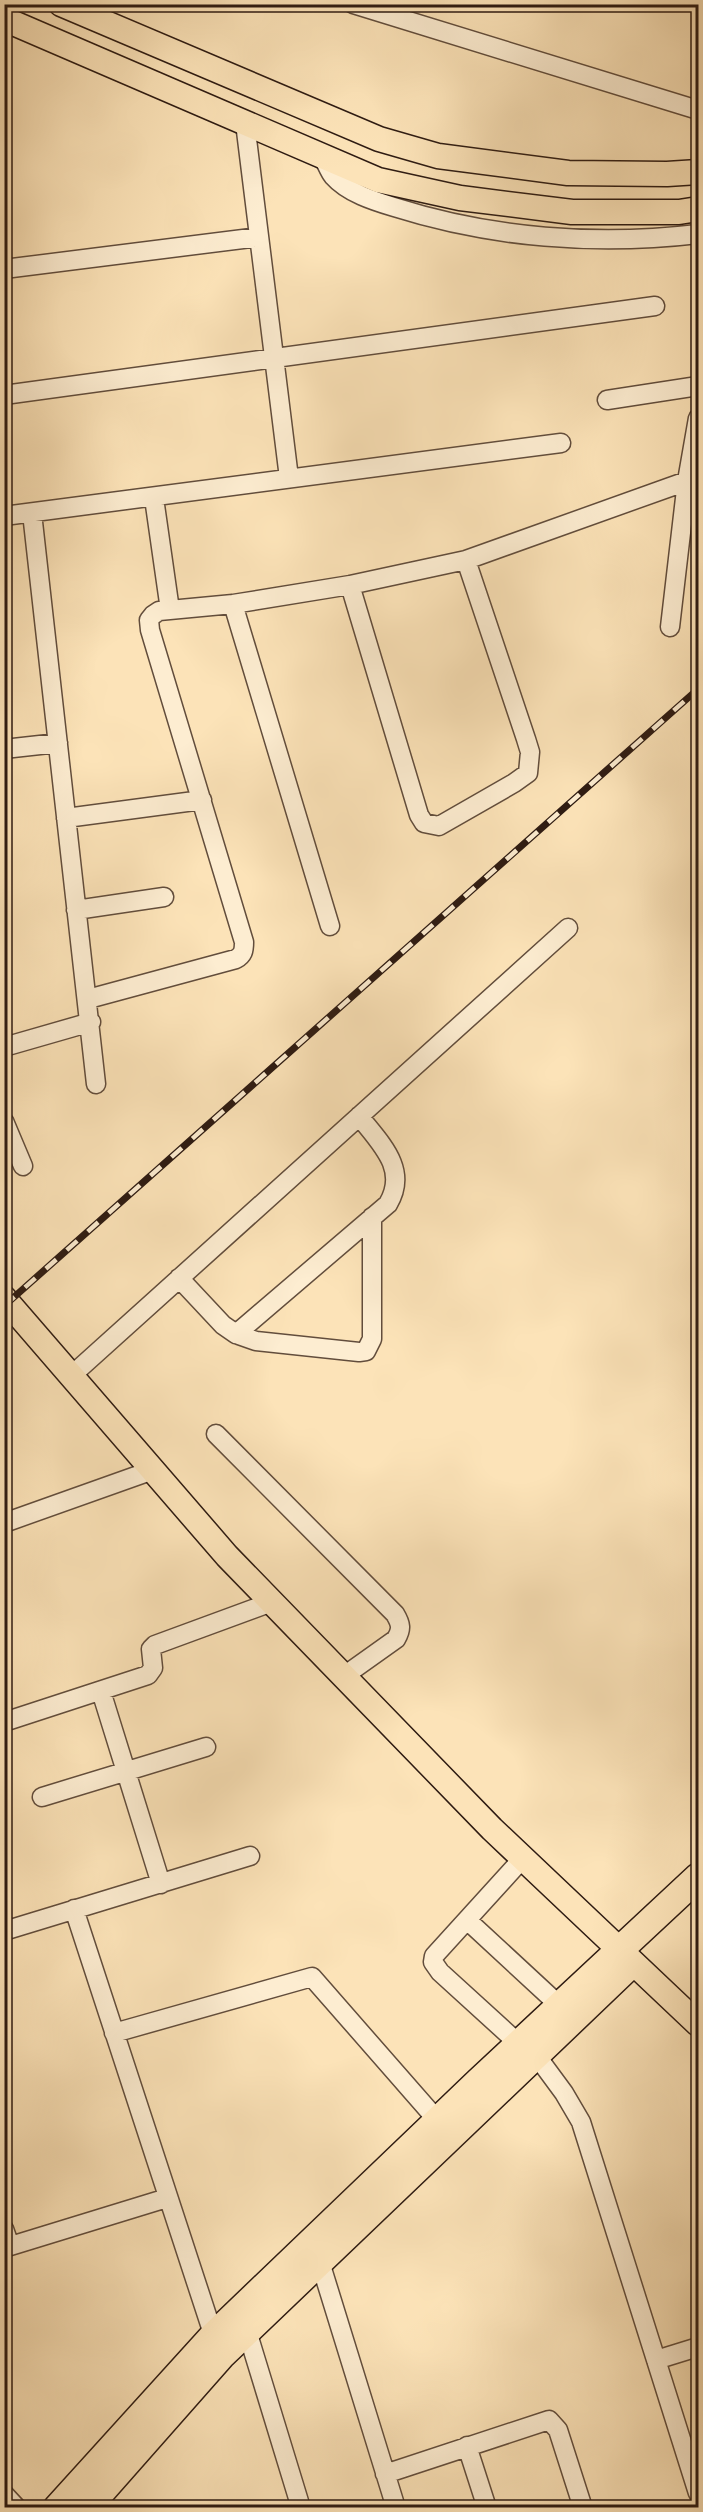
<svg xmlns="http://www.w3.org/2000/svg" width="703" height="2512" viewBox="0 0 703 2512" font-family="'IM FELL DW Pica',serif">
  <style>
    .lines { fill: none; stroke-linecap: round; stroke-linejoin: round }
    .minor-casing { stroke: #624d3c; stroke-width: 21 }
    .major-casing { stroke: #2e1b12; stroke-width: 27 }
    .highway-casing { stroke: #2e1b12; stroke-width: 30 }
    .minor { stroke: #fdedd1; stroke-width: 18 }
    .major { stroke: #fce3b8; stroke-width: 24 }
    .highway { stroke: #fce3b8; stroke-width: 27 }
    .rail-casing { stroke: #2e1b12; stroke-width: 7 }
    .rail { stroke: #fdedd1; stroke-width: 4.5; stroke-dasharray: 14; stroke-linecap: butt }
  </style>
  <rect width="100%" height="100%" fill="#fce3b8"/>
  <filter id="stains"><feTurbulence type="fractalNoise" baseFrequency=".00333" numOctaves="4"/><feColorMatrix values="0 0 0 0 .2 0 0 0 0 .09 0 0 0 0 .02 0 0 0 .5 -.17"/></filter>
  <radialGradient id="worn" r=".72"><stop offset=".6" stop-color="#630" stop-opacity="0"/><stop offset="1" stop-color="#630" stop-opacity=".3"/></radialGradient>
  <g class="lines">
    <g class="minor-casing">
      <path id="minor" d="M353,4L698,110
        M245,123L289,478
        M322,156C326,162 329,171 333,176C348,193 374,201 394,207C492,238 597,246 698,234
        M4,269L259,237
        M4,395L655,306
        M607,400L698,386
        M154,498L170,610
        M32,513L96,1084
        M4,516L561,443
        M350,585L419,815L424,823L439,826L514,783L528,773L530,752L526,739L466,560
        M233,604L330,926
        M670,627L687,481L698,418
        M4,749L58,743
        M66,818L202,800
        M76,910L164,897
        M88,999L236,959C243,955 244,951 244,942L150,630L149,620L153,615L159,611L233,604L350,585L466,560L687,481
        M4,1047L91,1022
        M4,1121L23,1166
        M179,1278L223,1325L236,1334L388,1204C409,1169 380,1143 359,1116
        M236,1334L256,1341L359,1352L366,1351L372,1339V1217
        M71,1376L568,928
        M216,1434L395,1614C401,1624 402,1629 396,1639L344,1676
        M4,1523L153,1470
        M101,1691L161,1884
        M4,1722L148,1675L153,1668L151,1649L155,1645L272,1602
        M42,1797L206,1747
        M74,1909L216,2343
        M467,1920L560,2006
        M4,1931L250,1856
        M114,2033L312,1977L438,2121
        M519,2044L440,1972L433,1962L434,1956L523,1858
        M536,2055L564,2093L581,2122L698,2493
        M4,2229L10,2246
        M4,2248L167,2198
        M320,2262L396,2508
        M247,2331L301,2508
        M656,2360L698,2347
        M467,2446L487,2508
        M385,2474L549,2420L558,2430L583,2508
        M4,2494L17,2508"/>
    </g>
    <g class="major-casing">
      <path id="major" d="M61,4L379,139L438,156L568,173L667,174L698,172
        M4,19L378,180L460,198L572,212H679L698,209
        M4,1298L227,1556L492,1829L698,2024"/>
    </g>
    <g class="highway-casing">
      <path id="highway" d="M57,2508L213,2336L478,2082L698,1877
        M87,2508L221,2356L627,1968"/>
    </g>
    <use href="#minor" class="minor"/>
    <use href="#major" class="major"/>
    <use href="#highway" class="highway"/>
    <g class="rail-casing">
      <path id="rail" d="M4,1306L698,689"/>
    </g>
    <use href="#rail" class="rail"/>
  </g>
  <rect width="703" height="2512" fill="none" stroke="#fce3b8" stroke-width="24"/>
  <rect x="6" y="6" width="691" height="2500" fill="none" stroke="#2e1b12" stroke-width="3"/>
  <rect x="12" y="12" width="679" height="2488" fill="none" stroke="#2e1b12" stroke-width="1.5"/>
  <rect width="100%" height="100%" filter="url(#stains)"/>
  <rect width="100%" height="100%" fill="url(#worn)"/>
</svg>
